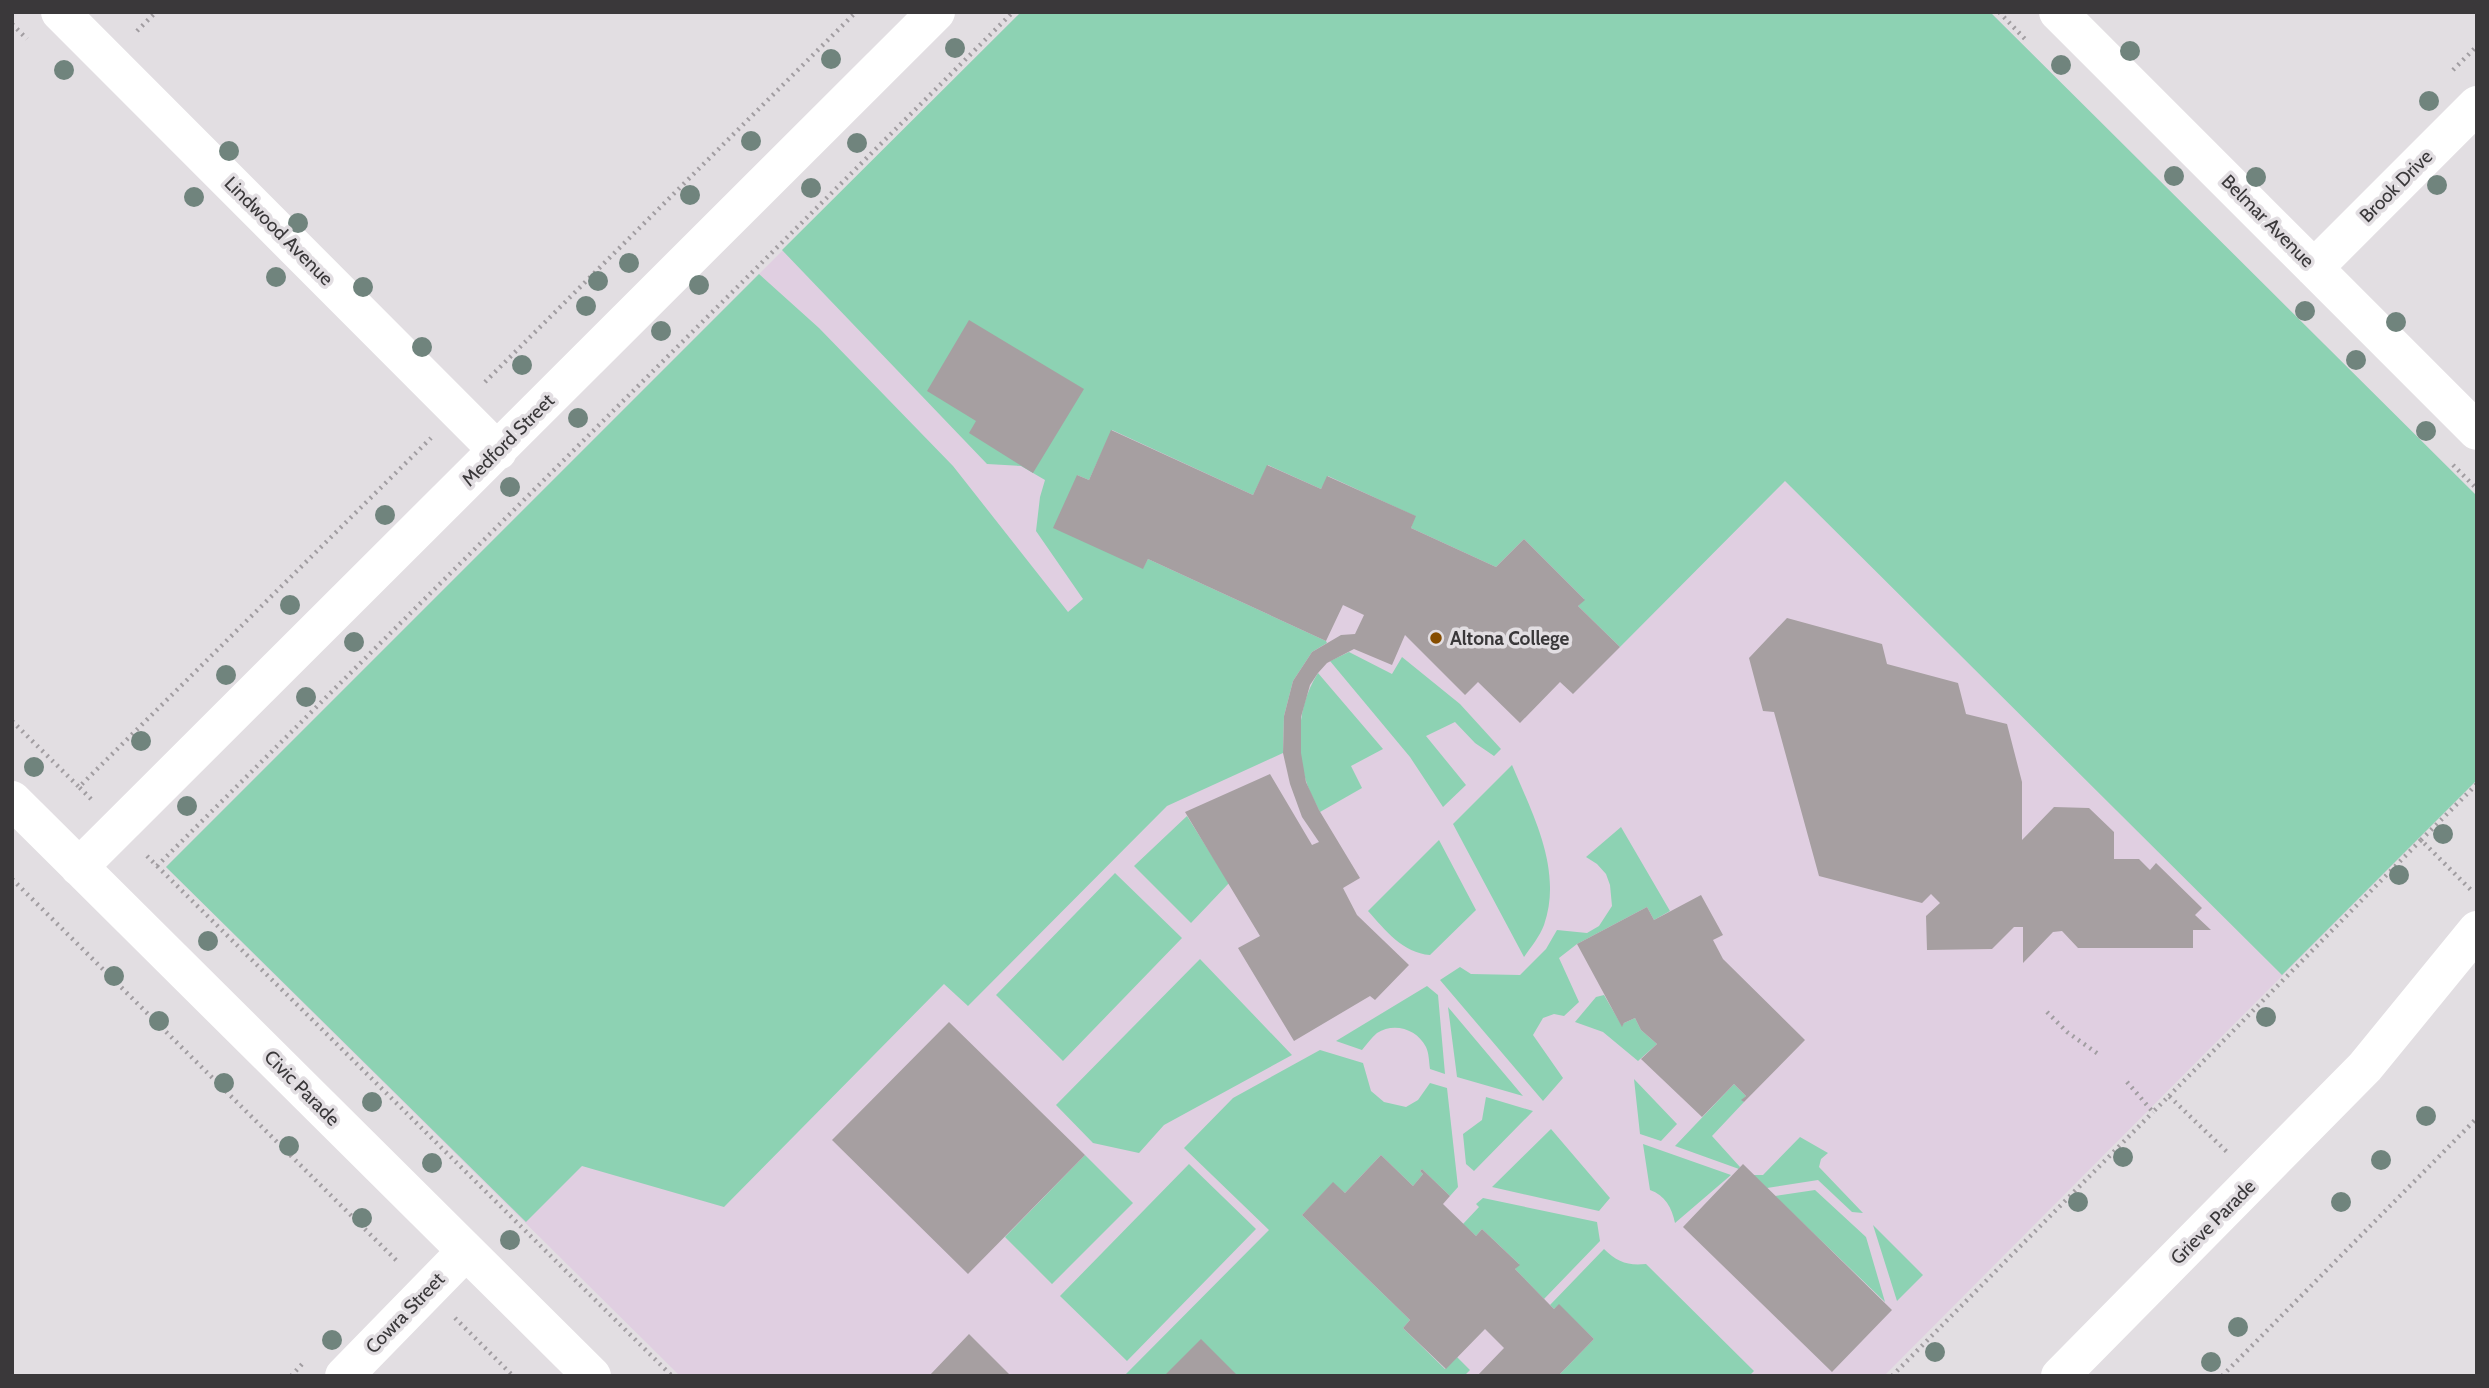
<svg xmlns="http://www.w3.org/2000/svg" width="2489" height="1388" viewBox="0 0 2489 1388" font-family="Cabin,sans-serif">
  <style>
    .education { fill: #e0cfe1 }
    .green { fill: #8dd2b3 }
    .building { fill: #a69fa1 }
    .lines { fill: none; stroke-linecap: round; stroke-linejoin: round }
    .path { stroke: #a19da1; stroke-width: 4.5; stroke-dasharray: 2 5; stroke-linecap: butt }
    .minor { stroke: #fff; stroke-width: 38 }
    .tree { fill: #70847d }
    .poi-dot { fill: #864d00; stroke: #e2dee2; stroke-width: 2.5 }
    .labels { text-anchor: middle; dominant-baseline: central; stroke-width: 7; stroke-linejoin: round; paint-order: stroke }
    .street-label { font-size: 19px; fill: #3a383a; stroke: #e2dee2 }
    .poi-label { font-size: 19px; font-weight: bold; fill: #3a383a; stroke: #e2dee2; text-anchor: start }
  </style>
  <rect width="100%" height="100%" fill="#e2dee2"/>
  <path class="education" d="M1021,12H1990L2477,496V780L1884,1376H680L166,867Z"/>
  <path class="green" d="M1021,12H1990L2477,496V780L2282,975L1785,481L1620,647L1578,606L1584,599L1524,539L1496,567L1411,528L1415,516L1328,476L1321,489L1268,465L1253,495L1112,430L1089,480L1077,475L1143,568L1148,559L1326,641L1327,643L1312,652L1293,681L1284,716L1283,753L1167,806L968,1006L944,984L724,1207L582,1166L526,1222L166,867L759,274L819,328L953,466L1068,612L1083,599L1036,531L1040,497L1045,480L1021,466L987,464L782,250Z
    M1349,652L1392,674L1402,657L1460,704L1501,749L1494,756L1475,743L1455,722L1426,736L1466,785L1443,807L1410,757L1330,661Z
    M1318,673L1383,749L1351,766L1362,788L1320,812C1315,802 1309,791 1306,781C1295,746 1298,704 1318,673Z
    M1512,765C1533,815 1563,870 1544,925C1540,936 1531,947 1524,957L1453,824Z
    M1187,816L1229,883L1191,923L1134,866Z
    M1621,827L1670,911L1654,920L1647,907L1577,944L1559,958L1579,1002L1564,1016L1554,1014L1543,1018L1533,1035L1563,1078L1543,1101L1440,980L1460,967L1471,974L1520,975L1546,949L1557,930L1587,933L1599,926L1612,906L1610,885L1606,874L1597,864L1586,857Z
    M1439,840L1476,910L1430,955C1403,953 1385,930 1368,911Z
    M1115,873L1182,938L1063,1061L996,995Z
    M1200,959L1292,1055L1164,1125L1139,1153L1093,1143L1056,1105Z
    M1427,986L1438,995L1445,1074L1430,1069C1429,1062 1429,1053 1426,1047C1417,1029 1394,1022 1377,1033C1371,1038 1367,1044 1362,1050L1336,1041Z
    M1604,995L1622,1026L1624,1023L1635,1018L1641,1030L1657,1044L1638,1061L1603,1032L1575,1022L1596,997Z
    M1448,1007L1523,1096L1457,1077Z
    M1320,1050L1363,1063L1371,1091L1384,1102L1406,1107L1418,1100L1430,1083L1447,1088L1458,1187L1450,1196L1422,1169L1420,1171L1423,1174L1413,1186L1381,1155L1345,1193L1333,1183L1302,1215L1410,1320L1403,1328L1445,1369L1457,1357L1470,1370L1464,1376H1124L1269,1230L1184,1148L1233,1098Z
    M1634,1079L1677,1124L1661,1141L1640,1134Z
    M1734,1084L1746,1096L1742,1100L1744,1102L1712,1136L1740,1167L1739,1169L1675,1146Z
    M1486,1097L1533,1111L1474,1171L1466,1164L1463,1134L1482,1120Z
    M1551,1129L1610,1198L1599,1211L1492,1187Z
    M1800,1137L1828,1153L1821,1159L1819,1167L1863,1213L1852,1212L1818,1180L1767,1188L1753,1175H1763Z
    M1643,1144L1731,1175L1675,1223C1672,1208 1665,1195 1650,1190Z
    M1085,1155L1133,1203L1052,1284L1005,1237Z
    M1189,1164L1256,1229L1127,1361L1060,1296Z
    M1815,1190L1866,1237L1885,1302L1775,1196Z
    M1483,1198L1597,1222L1600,1241L1544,1299L1515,1269L1519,1264L1482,1229L1476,1236L1463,1224L1479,1207L1476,1204Z
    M1873,1225L1923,1275L1897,1301Z
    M1604,1249C1617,1262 1628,1266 1646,1264L1754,1371L1749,1376H1558L1594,1339L1559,1305L1554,1309L1550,1305Z"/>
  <path class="building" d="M969,320L1084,389L1033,473L969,433L976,421L927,391Z
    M1111,430L1253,495L1267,465L1321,489L1327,476L1416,516L1411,528L1496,567L1524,539L1585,600L1578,606L1620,647L1573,694L1560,682L1520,723L1478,682L1465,695L1405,635L1392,665L1354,649L1327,663L1318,673L1310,685L1301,717V753L1306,782L1319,810L1360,878L1343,888L1357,915L1409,965L1375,1000L1370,996L1294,1041L1238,948L1260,936L1185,812L1270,774L1312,845L1319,842L1302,817L1290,784L1283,753L1284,716L1293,681L1312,652L1341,635L1355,634L1364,615L1343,605L1326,641L1148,559L1143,569L1053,528L1077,475L1089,480Z
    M1787,618L1882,644L1887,664L1958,683L1966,714L2007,724L2022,782V840L2054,807L2089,808L2114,832V859H2139L2150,870L2156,863L2202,908L2195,915L2211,930H2193V948H2078L2062,931L2053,932L2023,963V927H2014L1992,949L1927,950L1926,916L1940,903L1931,894L1922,903L1819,876L1774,712L1763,711L1749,658Z
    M1701,895L1723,935L1713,940L1723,959L1805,1040L1744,1102L1741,1100L1746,1096L1734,1084L1702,1117L1641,1059L1657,1044L1641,1030L1635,1018L1624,1023L1622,1027L1577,944L1647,907L1654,920Z
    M949,1022L1085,1155L968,1274L832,1140Z
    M1381,1155L1413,1186L1423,1174L1420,1171L1422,1169L1450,1196L1443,1204L1476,1236L1482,1229L1520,1265L1515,1269L1550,1305L1554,1309L1559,1304L1594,1339L1558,1376H1477L1504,1348L1485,1329L1446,1369L1403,1328L1410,1320L1302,1215L1333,1182L1345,1193Z
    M1743,1164L1892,1310L1832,1372L1683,1227Z
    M969,1334L1011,1376H929Z
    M1201,1339L1238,1376H1164Z"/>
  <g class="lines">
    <path class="path" d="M1999,12L2025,39
      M12,24L27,39
      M137,31L156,12
      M2453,70L2477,46
      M485,382L856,12
      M2453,465L2477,489
      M12,721L79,787
      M91,799L79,787L431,438
      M2421,840L2477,784
      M147,856L157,866L1013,12
      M157,866L672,1376
      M12,879L399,1263
      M2047,1012L2067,1032L2101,1056
      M2127,1082L2153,1112L2169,1096L2227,1152
      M2169,1096L2421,840L2473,892
      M455,1318L513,1376
      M291,1376L305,1361
      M1892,1376L2153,1112
      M2222,1376L2477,1118"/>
    <path class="minor" d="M60,12L498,451
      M2058,12L2477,431
      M2314,268L2477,105
      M12,800L592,1376
      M79,867L936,12
      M344,1376L466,1251
      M2060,1376L2365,1067L2477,930"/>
  </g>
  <g class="tree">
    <circle cx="955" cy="48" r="10"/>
    <circle cx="2130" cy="51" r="10"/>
    <circle cx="831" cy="59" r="10"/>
    <circle cx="2061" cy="65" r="10"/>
    <circle cx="64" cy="70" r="10"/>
    <circle cx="2429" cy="101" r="10"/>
    <circle cx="751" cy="141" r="10"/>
    <circle cx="857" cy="143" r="10"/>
    <circle cx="229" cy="151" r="10"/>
    <circle cx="2174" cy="176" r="10"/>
    <circle cx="2256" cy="177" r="10"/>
    <circle cx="2437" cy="185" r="10"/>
    <circle cx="811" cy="188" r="10"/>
    <circle cx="690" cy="195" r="10"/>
    <circle cx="194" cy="197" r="10"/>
    <circle cx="298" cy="223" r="10"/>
    <circle cx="629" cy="263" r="10"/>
    <circle cx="276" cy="277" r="10"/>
    <circle cx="598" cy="281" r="10"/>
    <circle cx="699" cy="285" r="10"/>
    <circle cx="363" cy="287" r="10"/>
    <circle cx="586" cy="306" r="10"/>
    <circle cx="2305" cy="311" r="10"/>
    <circle cx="2396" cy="322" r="10"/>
    <circle cx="661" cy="331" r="10"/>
    <circle cx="422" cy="347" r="10"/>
    <circle cx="2356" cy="360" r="10"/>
    <circle cx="522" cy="365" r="10"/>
    <circle cx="578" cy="418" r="10"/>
    <circle cx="2426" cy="431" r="10"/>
    <circle cx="510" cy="487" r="10"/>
    <circle cx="385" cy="515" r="10"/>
    <circle cx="290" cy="605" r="10"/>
    <circle cx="354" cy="642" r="10"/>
    <circle cx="226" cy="675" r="10"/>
    <circle cx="306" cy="697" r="10"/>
    <circle cx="141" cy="741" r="10"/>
    <circle cx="34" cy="767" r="10"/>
    <circle cx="187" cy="806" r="10"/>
    <circle cx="2443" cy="834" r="10"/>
    <circle cx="2399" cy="875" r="10"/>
    <circle cx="208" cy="941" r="10"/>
    <circle cx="114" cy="976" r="10"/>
    <circle cx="2266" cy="1017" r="10"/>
    <circle cx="159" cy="1021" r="10"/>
    <circle cx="224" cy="1083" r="10"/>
    <circle cx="372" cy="1102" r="10"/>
    <circle cx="2426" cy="1116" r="10"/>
    <circle cx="289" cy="1146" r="10"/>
    <circle cx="2123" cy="1157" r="10"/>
    <circle cx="2381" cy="1160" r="10"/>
    <circle cx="432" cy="1163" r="10"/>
    <circle cx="2078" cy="1202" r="10"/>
    <circle cx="2341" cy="1202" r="10"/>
    <circle cx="362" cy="1218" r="10"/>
    <circle cx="510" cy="1240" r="10"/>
    <circle cx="2238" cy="1327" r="10"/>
    <circle cx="332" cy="1340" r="10"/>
    <circle cx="1935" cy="1352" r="10"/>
    <circle cx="2211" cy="1362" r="10"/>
  </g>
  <circle class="poi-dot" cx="1436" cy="638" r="7"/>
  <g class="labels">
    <g class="street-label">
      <text transform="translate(2396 186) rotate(-45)">Brook Drive</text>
      <text transform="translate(2268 221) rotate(45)">Belmar Avenue</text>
      <text transform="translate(279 231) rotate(45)">Lindwood Avenue</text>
      <text transform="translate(508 440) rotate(-45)">Medford Street</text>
      <text transform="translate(302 1088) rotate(45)">Civic Parade</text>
      <text transform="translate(2213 1222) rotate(-45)">Grieve Parade</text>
      <text transform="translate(405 1313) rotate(-46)">Cowra Street</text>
    </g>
    <g class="poi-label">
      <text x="1450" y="638">Altona College</text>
    </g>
  </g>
  <rect width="2489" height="1388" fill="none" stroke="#3a383a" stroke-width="28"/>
</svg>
